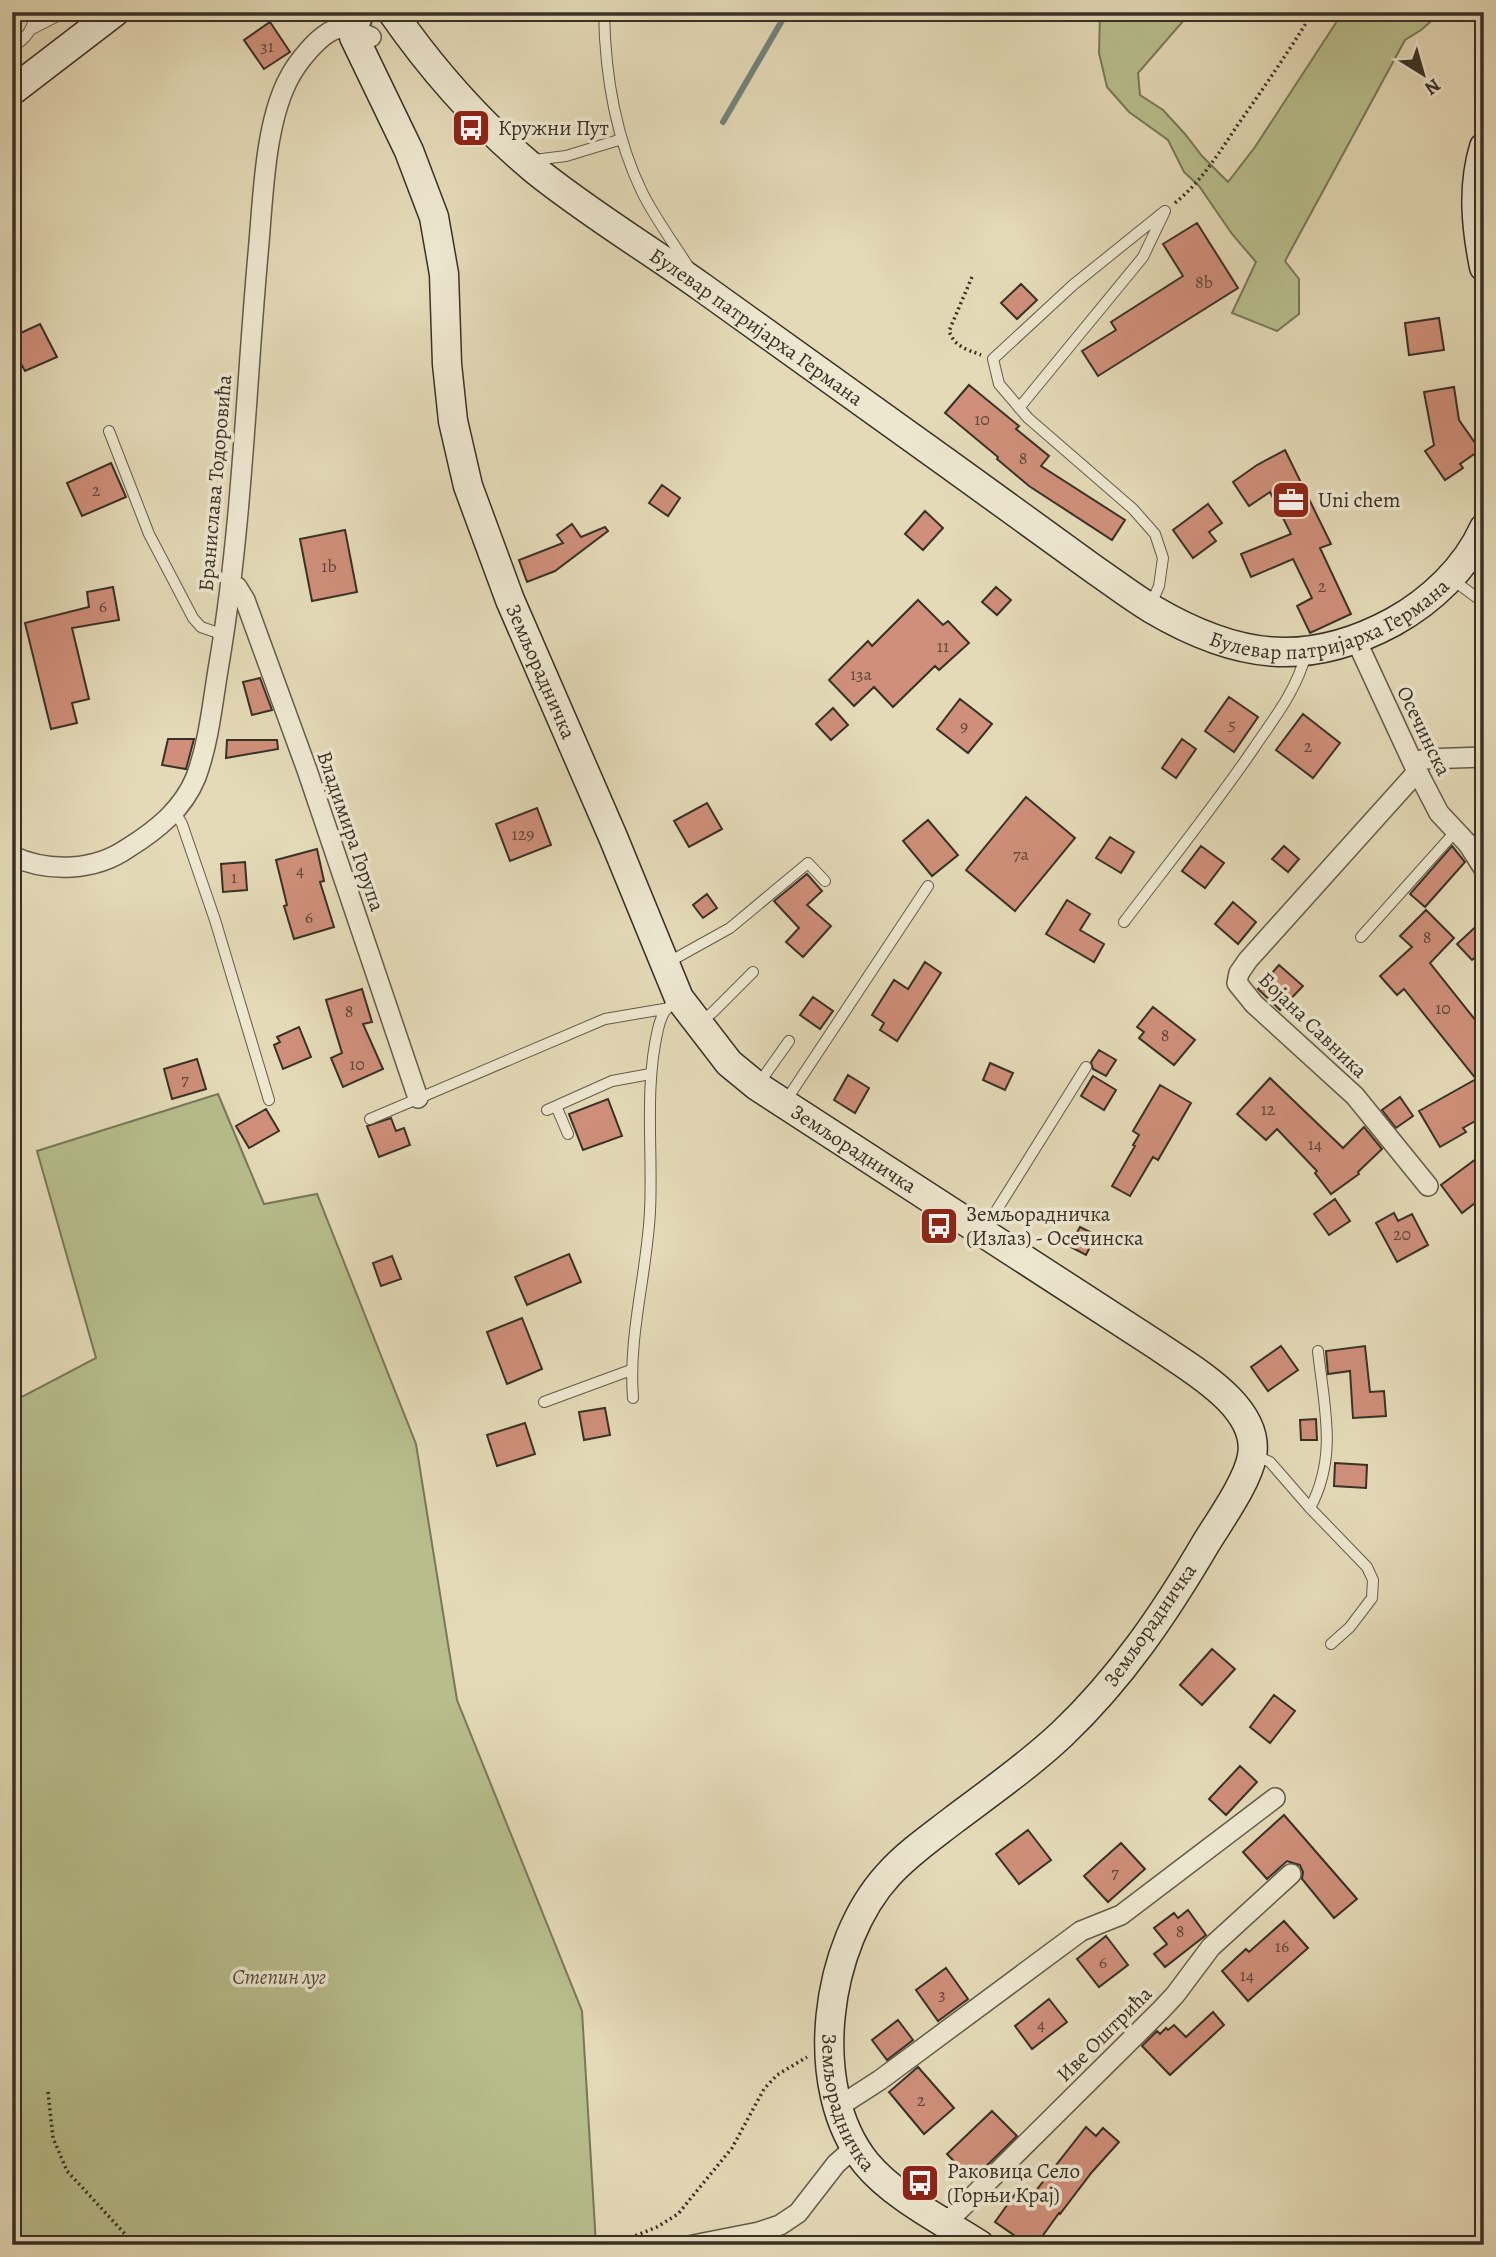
<svg xmlns="http://www.w3.org/2000/svg" width="1496" height="2257" viewBox="0 0 1496 2257" font-family="Alegreya,serif">
  <style>
    .green { fill: #b7be8c; stroke: #78785a; stroke-width: 2 }
    .lines { fill: none; stroke-linecap: round; stroke-linejoin: round }
    .stream { stroke: #72837d; stroke-width: 6 }
    .building { fill: #cf8f7a; stroke: #393127; stroke-width: 2 }
    .lane-casing { stroke: #645b4b; stroke-width: 12 }
    .street-casing { stroke: #645b4b; stroke-width: 22 }
    .secondary-casing { stroke: #393127; stroke-width: 31 }
    .path { stroke: #393127; stroke-width: 3.5; stroke-dasharray: 2 3.5; stroke-linecap: butt }
    .lane { stroke: #ede7d0; stroke-width: 10 }
    .street { stroke: #ede7d0; stroke-width: 19 }
    .secondary { stroke: #ede7d0; stroke-width: 28 }
    .labels { text-anchor: middle; dominant-baseline: central; stroke-width: 7; stroke-linejoin: round; paint-order: stroke }
    .number-label { font-size: 18px; fill: #5e483c }
    .poi-label { font-size: 21px; fill: #393127; stroke: #ede7d0; text-anchor: start }
    .street-label { font-size: 21px; fill: #393127; stroke: #ede7d0 }
    .park-label { font-size: 21px; font-style: italic; fill: #524d3b; stroke: #ede7d0 }
  </style>
  <rect width="100%" height="100%" fill="#e4dab7"/>
  <filter id="stains"><feTurbulence type="fractalNoise" baseFrequency=".00286" numOctaves="4"/><feColorMatrix values="0 0 0 0 .2 0 0 0 0 .09 0 0 0 0 .02 0 0 0 .5 -.17"/></filter>
  <radialGradient id="worn" r=".72"><stop offset=".6" stop-color="#630" stop-opacity="0"/><stop offset="1" stop-color="#630" stop-opacity=".3"/></radialGradient>
  <path class="green" d="M1100,12H1191L1138,73L1140,95L1163,110L1185,134L1202,156L1228,182L1255,147L1343,12H1442L1421,30L1405,40L1285,261L1299,279V314L1277,331L1232,313L1256,262L1232,234L1199,186L1184,172L1168,140L1129,112L1107,87L1099,53Z
    M218,1094L264,1204L317,1194L416,1444L457,1700L582,2011L596,2245H12V1402L96,1358L37,1151Z"/>
  <g class="lines">
    <path class="stream" d="M723,122L787,12"/>
  </g>
  <path class="building" d="M270,22L290,52L264,69L244,40Z
    M1197,223L1238,288L1098,376L1082,351L1116,330L1111,322L1183,276L1163,244Z
    M1021,284L1037,300L1017,319L1001,303Z
    M1439,318L1444,350L1409,355L1405,323Z
    M40,324L57,357L25,371L12,347V337Z
    M969,385L1019,426L1016,429L1049,456L1041,466L1125,520L1112,540L1029,486L997,459L998,457L945,413Z
    M1454,387L1459,420L1480,450L1460,464L1463,468L1445,480L1425,451L1434,445L1424,392Z
    M1285,450L1331,544L1320,548L1351,614L1310,633L1297,606L1312,598L1293,559L1251,577L1241,554L1291,534L1270,492L1249,506L1233,482L1257,465Z
    M111,463L126,497L82,516L67,483Z
    M662,485L680,498L668,516L649,503Z
    M1208,504L1222,523L1209,532L1216,541L1193,558L1173,530Z
    M925,511L943,528L923,550L905,534Z
    M572,524L581,537L605,527L608,531L555,571L527,582L519,560L563,543L557,535Z
    M345,530L357,592L312,601L300,539Z
    M113,587L119,620L72,628L89,699L72,703L77,723L51,729L25,623L89,607L87,592Z
    M996,587L1011,600L997,615L982,602Z
    M918,600L943,625L948,621L969,643L939,670L935,666L893,707L874,687L854,706L829,680L868,641L872,646Z
    M260,678L272,710L252,715L243,682Z
    M1229,697L1258,717L1234,752L1205,731Z
    M960,699L992,724L968,753L937,729Z
    M833,708L848,725L831,740L816,724Z
    M1303,714L1340,743L1313,778L1276,750Z
    M168,739H194L186,769L162,765Z
    M1182,739L1196,749L1176,778L1162,768Z
    M227,740H277L278,749L226,758Z
    M1026,797L1075,838L1015,911L966,870Z
    M707,803L722,829L689,847L674,821Z
    M537,808L551,845L510,861L496,824Z
    M928,820L958,855L932,876L903,841Z
    M1110,837L1134,852L1121,873L1096,858Z
    M1201,846L1224,863L1205,888L1182,871Z
    M1284,846L1299,859L1288,872L1272,859Z
    M1452,846L1465,862L1425,907L1410,894Z
    M317,849L324,881L320,882L334,927L294,939L284,906L287,905L276,860Z
    M245,862L247,890L223,892L221,864Z
    M807,874L822,891L807,905L831,926L803,957L786,942L799,928L774,901Z
    M707,894L717,908L703,918L693,905Z
    M1067,900L1090,914L1080,930L1104,944L1094,962L1046,934Z
    M1233,902L1256,922L1238,944L1215,924Z
    M1426,910L1454,938L1430,963L1484,1031V1116L1463,1128L1466,1132L1440,1147L1419,1111L1476,1079L1404,989L1397,995L1380,976L1412,947L1400,936Z
    M1484,919V950L1472,960L1457,944Z
    M925,962L941,973L897,1041L880,1030L884,1023L872,1015L894,980L908,989Z
    M1279,965L1303,986L1280,1010L1258,989Z
    M362,989L372,1022L363,1024L383,1069L343,1087L331,1058L342,1053L326,1000Z
    M813,997L833,1011L820,1029L800,1015Z
    M1153,1007L1195,1040L1174,1065L1139,1038L1144,1032L1137,1027Z
    M299,1027L311,1057L283,1069L274,1045L280,1042L277,1037Z
    M1099,1050L1116,1060L1106,1076L1093,1069L1091,1062Z
    M197,1059L206,1089L172,1099L164,1069Z
    M990,1063L1013,1073L1005,1090L983,1080Z
    M848,1075L869,1088L855,1113L834,1100Z
    M1093,1076L1116,1090L1104,1110L1081,1096Z
    M1270,1078L1343,1148L1364,1127L1382,1149L1358,1172L1359,1174L1331,1194L1315,1173L1317,1171L1277,1129L1266,1140L1237,1114Z
    M1160,1085L1191,1103L1158,1160L1153,1157L1130,1196L1112,1186L1135,1146L1133,1145L1139,1135L1133,1131Z
    M1400,1097L1413,1116L1396,1128L1382,1110Z
    M608,1099L622,1136L583,1150L569,1114Z
    M266,1109L279,1131L249,1148L236,1126Z
    M391,1118L396,1131L404,1128L410,1145L379,1157L367,1126Z
    M1484,1153V1196L1462,1213L1441,1185Z
    M1335,1199L1350,1221L1329,1235L1314,1214Z
    M1394,1213L1398,1221L1412,1214L1428,1245L1397,1262L1376,1223Z
    M1080,1227L1096,1235L1086,1255L1069,1246Z
    M569,1254L581,1282L527,1305L515,1277Z
    M392,1256L401,1279L381,1286L373,1263Z
    M522,1318L542,1369L507,1384L487,1332Z
    M1281,1346L1298,1370L1268,1391L1251,1367Z
    M1365,1346L1370,1392L1384,1391L1386,1416L1353,1418L1350,1371L1328,1374L1326,1351Z
    M605,1408L610,1435L584,1440L579,1412Z
    M1316,1419L1317,1440H1301L1300,1420Z
    M525,1423L535,1454L497,1466L487,1435Z
    M1335,1463L1367,1465L1366,1488L1334,1486Z
    M1212,1649L1235,1669L1202,1705L1180,1685Z
    M1274,1695L1295,1711L1270,1743L1250,1727Z
    M1240,1766L1257,1782L1226,1815L1209,1799Z
    M1284,1815L1357,1899L1334,1918L1302,1879L1303,1872L1300,1865L1287,1861L1267,1879L1243,1852Z
    M1028,1830L1051,1860L1019,1884L996,1854Z
    M1121,1843L1145,1869L1108,1902L1084,1876Z
    M1188,1910L1206,1935L1165,1967L1154,1954L1167,1944L1154,1928L1174,1913L1178,1918Z
    M1284,1921L1308,1948L1248,2001L1222,1971L1246,1949L1249,1952Z
    M1106,1936L1128,1965L1099,1987L1077,1959Z
    M946,1968L968,1999L938,2021L916,1990Z
    M1049,1999L1067,2022L1032,2049L1015,2026Z
    M1213,2012L1224,2025L1170,2075L1142,2046L1157,2031L1160,2034L1166,2028L1168,2030L1174,2025L1186,2037Z
    M898,2020L913,2040L887,2060L872,2040Z
    M918,2067L954,2108L924,2134L889,2092Z
    M992,2111L1017,2136L972,2180L947,2154Z
    M1086,2127L1096,2136L1103,2128L1119,2142L1092,2172L1060,2214L1059,2213L1036,2245H1028L995,2222L1015,2194L1027,2202Z"/>
  <g class="lines">
    <g class="lane-casing">
      <path id="lane" d="M604,12C605,74 615,136 642,192C655,218 672,241 688,266
        M32,29L65,12
        M12,47C27,39 33,28 36,12
        M534,160L566,156L622,139
        M1019,408L1143,257L1164,213
        M109,431L149,534L193,618L201,627L224,635
        M1453,580L1484,603
        M1151,604L1159,586L1163,558L1155,534L1133,509L1028,418L999,384L993,359L1073,285L1165,211
        M175,812L182,824L215,920L269,1100
        M1124,922C1168,864 1213,808 1254,748C1275,717 1296,691 1306,654
        M1361,937L1455,832
        M667,963L730,928L808,863L825,881
        M700,1022L713,1012L753,972
        M757,1086L789,1041
        M785,1102L928,886
        M556,1106L568,1134
        M547,1110L612,1081L650,1074
        M370,1119L605,1019L664,1009
        M983,1232L1086,1067
        M633,1398C628,1335 647,1274 650,1211C653,1151 644,1089 658,1029C662,1013 665,1009 678,999
        M544,1402L631,1370
        M1255,1455L1270,1462L1310,1508L1367,1567L1373,1580L1372,1598L1350,1627L1331,1644
        M1310,1508C1338,1456 1324,1407 1318,1351"/>
    </g>
    <g class="street-casing">
      <path id="street" d="M231,585L237,587L245,600L307,770L418,1098
        M1356,640L1413,763L1439,813L1468,844L1484,869
        M1413,763L1425,759L1484,757
        M1417,772L1248,960L1239,973L1237,983L1254,1004L1355,1096L1428,1186
        M12,856C49,873 95,871 128,848C157,830 183,809 196,777C210,739 213,697 220,658C242,525 246,388 258,254C263,202 264,129 287,82C295,65 321,30 341,28C352,28 362,33 371,37
        M838,2107L880,2080L1081,1931L1121,1915L1275,1798
        M946,2223L1161,2010L1175,1995L1211,1947L1291,1874
        M693,2245L759,2232L780,2225L798,2213L836,2164L855,2147"/>
    </g>
    <g class="secondary-casing">
      <g id="secondary">
        <path id="s1" d="M360,12L353,28L354,37L409,151L434,217L444,274L447,364L453,421L468,486L510,600L613,837L679,998L729,1063L757,1086L1158,1346C1191,1369 1261,1407 1252,1456C1248,1481 1220,1520 1206,1543C1165,1613 1121,1678 1062,1734C1028,1766 989,1793 952,1821C930,1838 907,1854 889,1874C825,1943 805,2087 866,2163C894,2197 943,2221 980,2245"/>
        <path id="s2" d="M392,12C433,71 479,123 534,169C587,212 647,248 703,288C834,382 965,475 1095,570C1114,583 1132,597 1152,609C1235,658 1306,669 1393,622C1431,601 1466,568 1484,528"/>
        <path d="M12,91L115,12"/>
        <path d="M1484,147C1472,187 1476,227 1484,267"/>
      </g>
    </g>
    <path class="path" d="M1175,203C1201,182 1219,153 1237,126C1263,89 1289,51 1313,12
      M972,277L949,331C955,347 966,349 981,355
      M48,2092L53,2138L67,2171L125,2234L127,2245
      M582,2245L592,2240L632,2237L657,2227L678,2214L732,2148L764,2089L777,2075L807,2057"/>
    <use href="#lane" class="lane"/>
    <use href="#street" class="street"/>
    <use href="#secondary" class="secondary"/>
  </g>
  <defs>
    <g id="bus-square" transform="scale(2.0125)"><rect x="-9" y="-9" width="18" height="18" rx="4" fill="#8f2418" stroke="#ede7d0"/><path d="M-5-6H5V4H4V6H2V4H-2V6H-4V4H-5ZM-3.5-4V0h7V-4ZM-3.5 1.2v1.5H-2V1.2ZM2 1.2v1.5H3.5V1.2Z" fill="#fff"/></g>
    <g id="office-square" transform="scale(2.0125)"><rect x="-9" y="-9" width="18" height="18" rx="4" fill="#8f2418" stroke="#ede7d0"/><path d="M-6-3h4V-5.5h4V-3h4V5H-6ZM-1-4.5V-3h2v-1.5ZM-6 0V1H6V0Z" fill="#fff"/></g>
  </defs>
  <g fill-rule="evenodd">
    <use href="#bus-square" x="471" y="128"/>
    <use href="#office-square" x="1291" y="500"/>
    <use href="#bus-square" x="939" y="1226"/>
    <use href="#bus-square" x="920" y="2183"/>
  </g>
  <g class="labels">
    <g class="number-label">
      <text x="267" y="46">31</text>
      <text x="1204" y="282">8b</text>
      <text x="982" y="419">10</text>
      <text x="1023" y="458">8</text>
      <text x="96" y="490">2</text>
      <text x="329" y="566">1b</text>
      <text x="1322" y="586">2</text>
      <text x="103" y="606">6</text>
      <text x="943" y="646">11</text>
      <text x="861" y="674">13a</text>
      <text x="1232" y="724">5</text>
      <text x="964" y="726">9</text>
      <text x="1308" y="746">2</text>
      <text x="523" y="834">129</text>
      <text x="1021" y="854">7a</text>
      <text x="300" y="870">4</text>
      <text x="234" y="877">1</text>
      <text x="309" y="917">6</text>
      <text x="1427" y="937">8</text>
      <text x="1443" y="1008">10</text>
      <text x="349" y="1011">8</text>
      <text x="1165" y="1035">8</text>
      <text x="357" y="1064">10</text>
      <text x="185" y="1079">7</text>
      <text x="1268" y="1109">12</text>
      <text x="1315" y="1144">14</text>
      <text x="1402" y="1234">20</text>
      <text x="1115" y="1872">7</text>
      <text x="1180" y="1931">8</text>
      <text x="1282" y="1946">16</text>
      <text x="1103" y="1962">6</text>
      <text x="1247" y="1975">14</text>
      <text x="942" y="1994">3</text>
      <text x="1041" y="2024">4</text>
      <text x="921" y="2100">2</text>
    </g>
    <g class="poi-label">
      <text x="498" y="128">Кружни Пут</text>
      <text x="1318" y="500">Uni chem</text>
      <text x="966" y="1214">Земљорадничка<tspan x="966" dy="24">(Излаз) - Осечинска</tspan></text>
      <text x="947" y="2171">Раковица Село<tspan x="947" dy="24">(Горњи Крај)</tspan></text>
    </g>
    <g class="street-label">
      <text stroke="none"><textPath href="#s2" startOffset="485">Булевар патријарха Германа</textPath></text>
      <text transform="translate(215 483) rotate(-85)">Бранислава Тодоровића</text>
      <text stroke="none"><textPath href="#s2" startOffset="1164">Булевар патријарха Германа</textPath></text>
      <text stroke="none"><textPath href="#s1" startOffset="695">Земљорадничка</textPath></text>
      <text transform="translate(1424 731) rotate(64)">Осечинска</text>
      <text transform="translate(351 831) rotate(71)">Владимира Горупа</text>
      <text transform="translate(1313 1025) rotate(44)">Бојана Савника</text>
      <text stroke="none"><textPath href="#s1" startOffset="1283">Земљорадничка</textPath></text>
      <text transform="translate(1150 1625) rotate(-55)">Земљорадничка</text>
      <text transform="translate(1104 2034) rotate(-45)">Иве Оштрића</text>
      <text stroke="none"><textPath href="#s1" startOffset="2606">Земљорадничка</textPath></text>
    </g>
    <g class="park-label">
      <text x="279" y="1977">Степин луг</text>
    </g>
  </g>
  <rect width="1496" height="2257" fill="none" stroke="#e4dab7" stroke-width="42"/>
  <rect x="14" y="14" width="1468" height="2229" fill="none" stroke="#393127" stroke-width="3.5"/>
  <rect x="21" y="21" width="1454" height="2215" fill="none" stroke="#393127" stroke-width="2"/>
  <g transform="translate(1423 74) rotate(143)" stroke="#ede7d0" stroke-width="5" paint-order="stroke">
  <path d="M0-5L12 26L0 18L-12 26Z" fill="#393127"/>
  <text y="-10" font-size="19" font-weight="bold" text-anchor="middle" fill="#393127">N</text>
  </g>
  <rect width="100%" height="100%" filter="url(#stains)"/>
  <rect width="100%" height="100%" fill="url(#worn)"/>
</svg>
